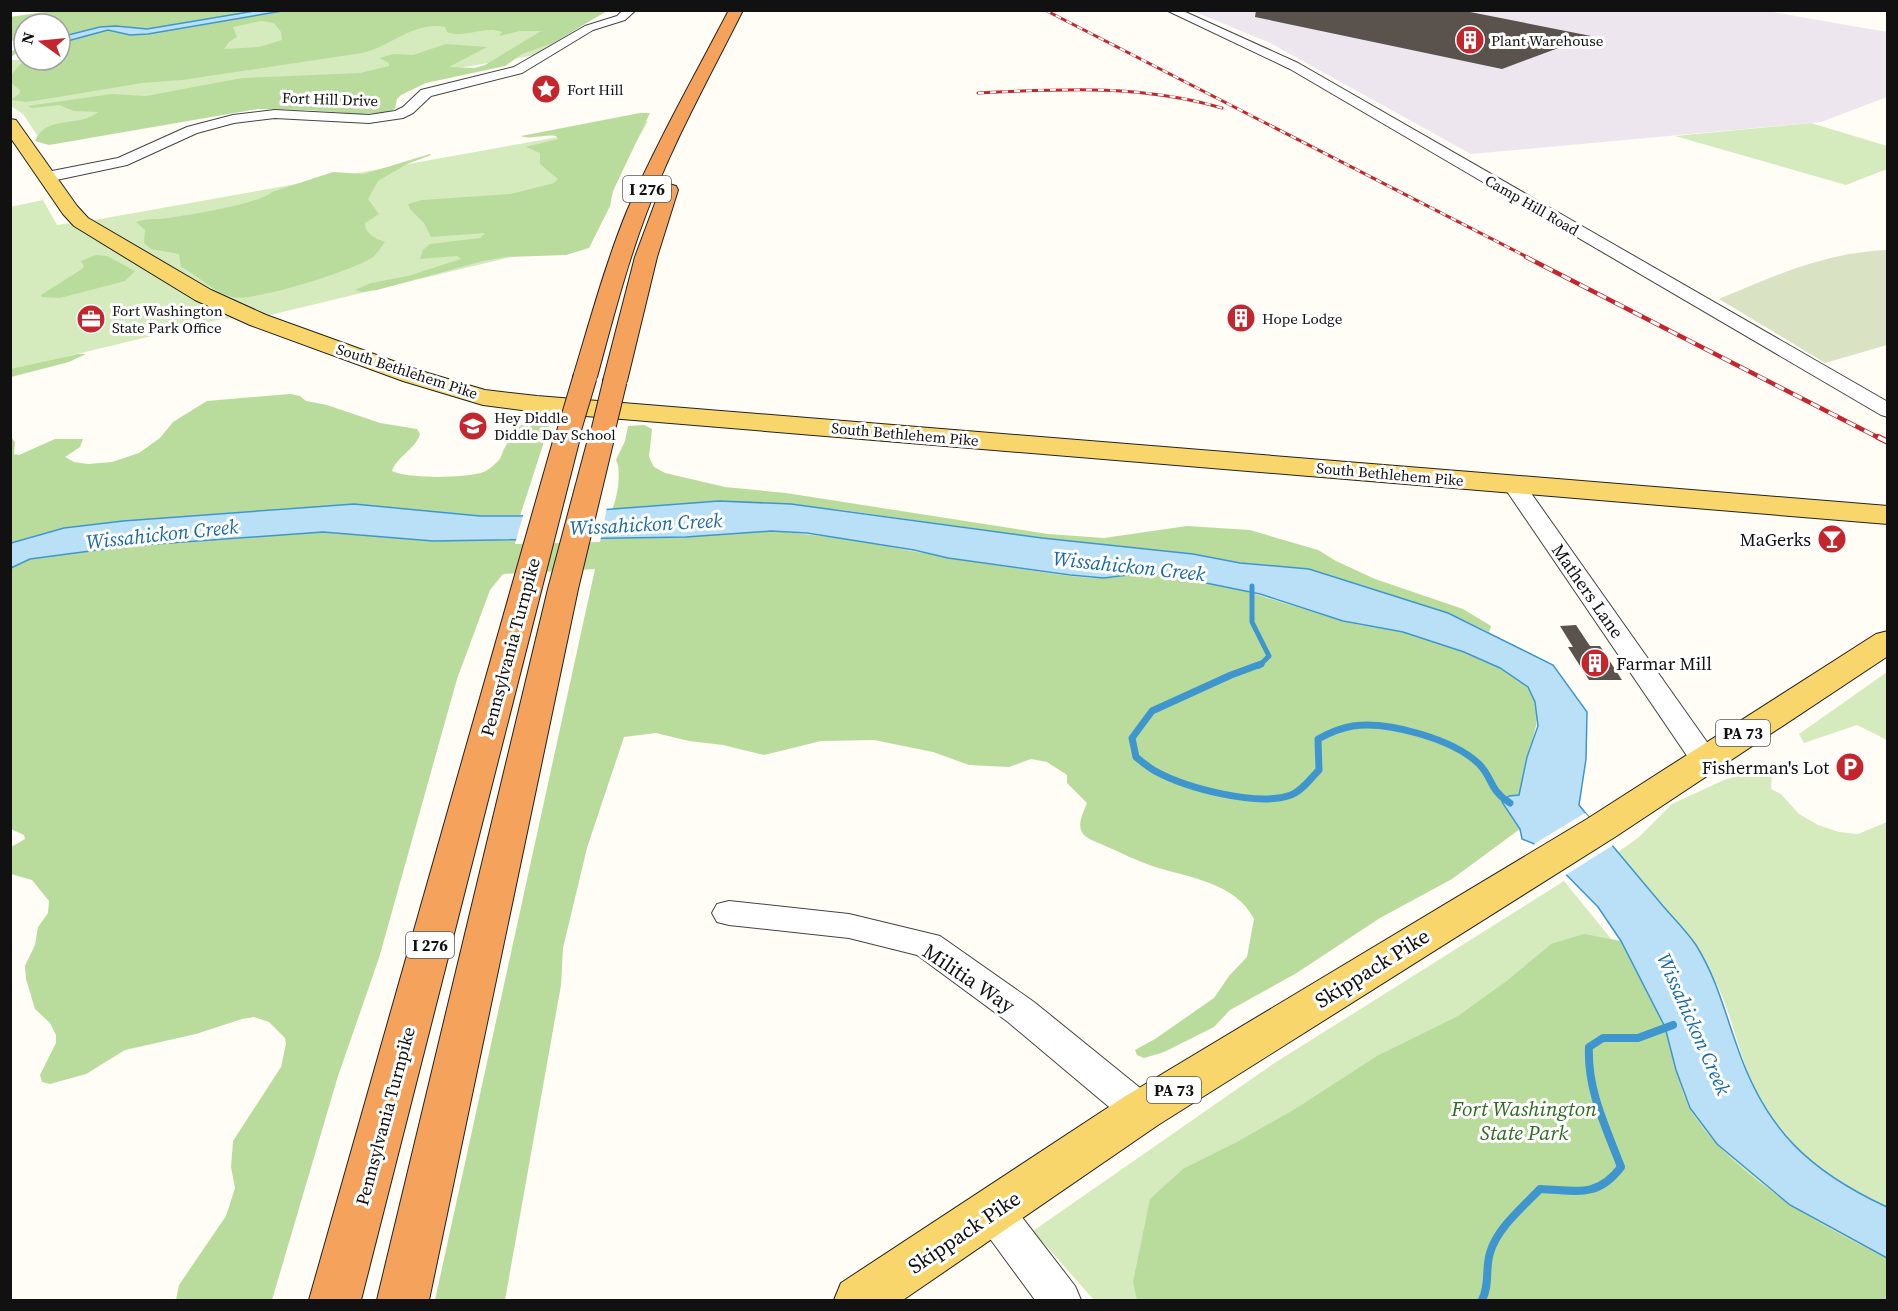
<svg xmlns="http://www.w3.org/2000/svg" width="1898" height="1311" viewBox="0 0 1898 1311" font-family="'Source Serif 4',serif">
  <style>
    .industrial { fill: #eee6ef }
    .green { fill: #d5ebbd }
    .forest { fill: #b9dc9c; fill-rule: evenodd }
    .cemetery { fill: #d9e3c4 }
    .water { fill: #b9e0f7; stroke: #3f96cf; stroke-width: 1.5 }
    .pier { fill: #fffdf5 }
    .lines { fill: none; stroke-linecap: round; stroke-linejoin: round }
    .stream-far2 { stroke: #3f96cf; stroke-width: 5 }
    .stream-far1 { stroke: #3f96cf; stroke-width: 7 }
    .stream { stroke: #3f96cf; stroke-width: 8 }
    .building { fill: #5a524d }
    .minor-casing { stroke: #444; stroke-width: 2 }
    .major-casing { stroke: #222; stroke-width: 2 }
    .highway-casing { stroke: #222; stroke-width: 2 }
    .minor { fill: #fff; fill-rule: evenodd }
    .major { fill: #f9d66b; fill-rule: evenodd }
    .highway { fill: #f5a25d; fill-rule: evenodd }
    .rail-far2-casing { stroke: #c4262e; stroke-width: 3 }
    .rail-far1-casing { stroke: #c4262e; stroke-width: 4.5 }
    .rail-casing { stroke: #c4262e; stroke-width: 6 }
    .rail-far2 { stroke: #fff; stroke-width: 2; stroke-dasharray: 6; stroke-linecap: butt }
    .rail-far1 { stroke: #fff; stroke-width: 3; stroke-dasharray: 10; stroke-linecap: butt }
    .rail { stroke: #fff; stroke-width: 4; stroke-dasharray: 12; stroke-linecap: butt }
    .highway-bridge-casing { stroke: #222; stroke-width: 25; stroke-linecap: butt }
    .highway-bridge { stroke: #f5a25d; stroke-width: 23 }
    .labels { text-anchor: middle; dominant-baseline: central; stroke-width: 6; stroke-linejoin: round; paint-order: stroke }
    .far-poi-label { font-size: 15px; fill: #111; stroke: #fff; text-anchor: start }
    .far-street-label { font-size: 15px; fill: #111; stroke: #fff }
    .shield { fill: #fff; stroke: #585858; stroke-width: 1.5 }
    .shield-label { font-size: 16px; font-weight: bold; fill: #111 }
    .poi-label { font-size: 18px; fill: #111; stroke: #fff; text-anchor: end }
    .street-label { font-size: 18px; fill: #111; stroke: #fff }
    .water-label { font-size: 20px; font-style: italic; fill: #1768a6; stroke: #fff }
    .near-street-label { font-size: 21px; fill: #111; stroke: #fff }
    .near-park-label { font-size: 21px; font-style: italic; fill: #2f6b1f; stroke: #fff }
  </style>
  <rect width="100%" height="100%" fill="#fffdf5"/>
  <path class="industrial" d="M1193,11H1767L1887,32V97L1821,122L1471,154L1270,43Z"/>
  <path class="green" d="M56,10L605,11L535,55L40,140L23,114L11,106V60H60V24H24V41L11,40L10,17Z
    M648,121L619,173L524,254L270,315L222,319L11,370L10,207L43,200L57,225L95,220Z
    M1811,123L1887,146V169L1846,185L1675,136Z
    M1887,672V740L1857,725L1804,743L1799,734Z
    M1767,767L1772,771L1771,789L1781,794L1799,814L1818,825L1839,832L1858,834L1887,822V1300H1094L1033,1231L1273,1064L1564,881L1730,1085L1763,1103C1742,1070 1737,1032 1722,996C1700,941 1656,898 1618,852L1638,838L1672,804L1724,780Z"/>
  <path class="forest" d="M60,10L261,11L147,29L111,26L100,27L60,37V24H24V48L11,57V52L22,45L11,40V17Z
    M282,11H607L553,43L522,54L505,66L426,83L401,95L397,99L395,109L387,113L360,114L307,110L258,109L49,145L35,141C46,114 80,128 98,112L74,111L59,105L32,108L27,106L112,94L146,96L242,78L360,73L389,66V63L379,58L394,54L413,55L446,44L487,47L449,67L475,68L485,65L541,31H520L499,36L502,32C484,25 465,39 447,32L445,27C413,21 391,47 362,53L182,80L142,83L46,99L26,102L11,100L20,93V90L11,83C10,73 18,67 25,60H60V43L108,30L130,35L148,34ZM261,21L274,23L281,32L282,40L259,47L224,49L229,42L237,37L233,27Z
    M640,113H650L613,191L610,206L589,248L566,255L505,257L483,261L377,290L362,292L355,290L371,283L408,276L461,259L457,256L420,259L423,250L430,244L480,238L485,233L431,237L424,223L410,209L408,204L422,200L511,194L554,183L558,179L540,164V153L526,147L558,139L556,136C545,134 530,140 521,136Z
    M430,154L431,155L407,164L378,181L368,199L379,214L365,223C365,234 375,238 385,242C381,247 378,253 373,257C355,270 254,302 233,297C214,293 198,275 181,267L179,254L151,249L144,243L145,230L136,222C146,218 157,220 168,218C189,215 259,204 272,192L333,172L364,174Z
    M96,255L107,256L135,271L125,281L60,298L41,297V295L82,269L84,266L81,261Z
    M78,354H86L69,362L11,377V369Z
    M290,394L300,396L306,401L327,405L380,423L417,429L420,434C415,450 397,456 392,471C409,479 462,478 481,473C487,471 492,467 496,463C501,459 501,456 503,451C513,431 524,416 548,416L551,420L520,516H480L354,504L123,521L64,528L11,543V437L15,442L14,454L19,455L55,439H83L80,447L65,457L74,462L88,464L112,462L139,453L160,438L173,422L207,401Z
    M644,425L652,429L649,457L654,467L665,473L725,487L786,493L1048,534L1104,538L1187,526L1250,530L1318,550L1336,561L1375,579L1463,609L1491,626L1489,632L1448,613L1309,569L1240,563L1193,554L1042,538L842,510L720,501L612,509C617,501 622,470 616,460L625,441L628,426Z
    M771,531C849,536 924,555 1001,566C1034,570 1069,578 1103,578C1120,578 1137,571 1154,573C1220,579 1280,603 1343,621C1363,627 1383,628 1403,632C1429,638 1515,667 1529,689C1544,711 1535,732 1527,755C1524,767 1522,780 1520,792C1518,804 1519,817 1520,829L1452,879L1380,918L1295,974L1230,1010L1214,1027L1164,1052L1144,1058L1137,1055L1135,1050L1155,1039L1214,998L1229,976L1247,957L1254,919C1236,883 1188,877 1155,867C1137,861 1120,852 1103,845C1097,842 1083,838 1081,830C1078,822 1084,811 1087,803L1067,783V775L1047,762L1031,759L1009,767L969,765L933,752L874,740L821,741L764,755L723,745L689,741L656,733L624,737L587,848L563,948L561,985L505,1300H435L595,569L503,574L490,590L457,679L379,958L338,1076L272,1300H176L179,1285L226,1216L235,1188L231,1167L233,1141L281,1067L286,1044L285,1038L269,1022L254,1017L242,1019L196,1034L125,1050L86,1074L50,1084L42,1082L40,1075L56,1043V1035L50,1023L35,1009L26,979L25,966L35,945L38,927L48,913L49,901L32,880L11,874V847L25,839L24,835L11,829V568L30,559L128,546L323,532L433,541L686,537Z
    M1584,934L1621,941C1636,969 1653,997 1664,1026C1675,1053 1676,1083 1690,1109C1725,1170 1824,1230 1888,1258L1887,1300H1137L1133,1282L1150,1199L1183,1169L1237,1142L1295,1109L1377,1056L1458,1016L1508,980L1551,944Z"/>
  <path class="cemetery" d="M1887,250V345L1825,363L1719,299C1777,275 1823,253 1887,250Z"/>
  <path class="water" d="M261,10L282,11L148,34L130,35L108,30L60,43V37L100,27L116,26L147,29Z
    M719,501L791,504L1042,538L1193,554L1240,563L1309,569L1448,613L1553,665L1587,712L1586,759L1579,805C1605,837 1631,868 1658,900C1670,915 1685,929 1696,945C1717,979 1724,1010 1737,1046C1765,1129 1809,1171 1887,1207V1258L1790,1205L1717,1144L1690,1108L1676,1070L1665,1027L1621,941L1598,907L1537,845L1522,839L1520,829L1502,802L1509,796L1519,795L1527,757L1538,726L1535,702L1528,687L1500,668L1464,652L1403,632L1343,621L1260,594L1152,572L1104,578L1070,575L948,558L914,550L807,533L771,531L686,537L433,541L323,532L128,546L30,559L11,568V543L64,528L123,521L354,504L480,516H520Z"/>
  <path class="pier" d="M607,507L600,542L515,544L524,512Z
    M1585,813L1615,844L1564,876L1534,844Z"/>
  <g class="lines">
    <path class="stream-far2" d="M1252,586V622L1269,656L1259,666"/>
    <path class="stream-far1" d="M1261,664L1231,675L1152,711L1132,738L1136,757C1142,762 1148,767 1155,771C1186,788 1257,807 1291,795C1302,791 1311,778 1319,770L1318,739C1329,733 1340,728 1353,726C1388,721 1453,739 1479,764C1493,778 1489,790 1510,803"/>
    <path class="stream" d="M1482,1300C1490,1285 1485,1269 1490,1253C1497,1228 1523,1207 1540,1189C1575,1190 1597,1199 1621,1167C1606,1127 1587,1090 1589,1047L1603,1038H1638L1673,1025"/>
  </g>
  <path class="building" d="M1256,10H1460L1591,36L1502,69L1255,17Z
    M1576,625L1590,646H1600L1622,680H1589L1568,647H1573L1560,626Z"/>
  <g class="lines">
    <g class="minor-casing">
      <path id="minor" d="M623,10H636L625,20L593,30L522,73L431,96L413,113L403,118L369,123L275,118L234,123L197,133L127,165L47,182L39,177L47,172L118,158L187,127L233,115L275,110L369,115L395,111L403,107L421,90L514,67L585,26L617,16Z
        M1166,10H1181L1298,63L1888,402V417L1881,415L1290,69Z
        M1513,477L1521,479L1714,752L1719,759L1714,766L1704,769L1694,766L1502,484L1505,479Z
        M729,901L849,914L940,936L1034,1002L1155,1100L1160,1111L1155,1122L1141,1127L1127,1122L1008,1022L917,955L849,938L729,925L717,922L712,913L717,904Z
        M994,1194L1008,1199L1075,1286L1081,1300H1035L980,1225L974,1212L980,1199Z"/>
    </g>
    <g class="major-casing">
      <path id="major" d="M10,119L16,120L77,206L88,218L211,290L266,315L421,371L485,390L537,396L1888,506V524L537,412L483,405L403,381L250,325L195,300L74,226L63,214L10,137Z
        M1888,631V656L1615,837L1158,1125L903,1300H834L841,1283L1124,1097L1587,819L1876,634Z"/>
    </g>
    <g class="highway-casing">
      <path id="highway" d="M729,10H743C709,78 672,144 646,214C626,267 612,322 597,377L594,382L585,384L576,382L573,377C590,321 605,265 627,211C657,142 694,77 729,10Z
        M669,184L676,186L678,190L657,257L627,381L624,386L615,388L606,386L603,381L635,257L660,190L662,186Z
        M568,426L577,428L581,434L361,1300H309L555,434L559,428Z
        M601,431L610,433L614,439L578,589L429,1300H377L548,589L588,439L592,433Z"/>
    </g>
    <use href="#minor" class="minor"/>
    <use href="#major" class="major"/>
    <use href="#highway" class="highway"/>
    <g class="rail-far2-casing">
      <path id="rail-far2" d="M1045,10L1529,258
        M978,93C1061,89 1141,84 1222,108"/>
    </g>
    <g class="rail-far1-casing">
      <path id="rail-far1" d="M1526,257L1881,439"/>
    </g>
    <g class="rail-casing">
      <path id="rail" d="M1878,437L1888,442"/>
    </g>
    <use href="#rail-far2" class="rail-far2"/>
    <use href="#rail-far1" class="rail-far1"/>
    <use href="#rail" class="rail"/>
    <g class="highway-bridge-casing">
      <path id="highway-bridge" d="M568,434L585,377
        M601,439L615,381"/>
    </g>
    <use href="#highway-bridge" class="highway-bridge"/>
  </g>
  <defs>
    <g id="building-disc" transform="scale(1.5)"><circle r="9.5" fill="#c4262e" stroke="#fff"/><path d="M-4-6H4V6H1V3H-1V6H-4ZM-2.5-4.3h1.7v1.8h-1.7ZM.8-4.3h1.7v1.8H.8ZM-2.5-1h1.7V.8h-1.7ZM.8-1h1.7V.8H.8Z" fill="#fff"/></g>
    <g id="sight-disc" transform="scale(1.5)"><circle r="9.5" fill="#c4262e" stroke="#fff"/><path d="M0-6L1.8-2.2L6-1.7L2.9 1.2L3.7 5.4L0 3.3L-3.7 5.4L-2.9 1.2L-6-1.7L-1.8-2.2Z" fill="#fff"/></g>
    <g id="office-disc" transform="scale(1.5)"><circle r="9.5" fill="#c4262e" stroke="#fff"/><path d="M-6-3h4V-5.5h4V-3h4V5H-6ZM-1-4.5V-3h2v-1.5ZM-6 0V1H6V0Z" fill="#fff"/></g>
    <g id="school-disc" transform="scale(1.5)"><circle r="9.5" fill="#c4262e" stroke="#fff"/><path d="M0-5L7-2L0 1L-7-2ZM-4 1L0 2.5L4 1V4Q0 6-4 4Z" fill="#fff"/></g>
    <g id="bar-disc" transform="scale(1.5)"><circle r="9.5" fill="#c4262e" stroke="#fff"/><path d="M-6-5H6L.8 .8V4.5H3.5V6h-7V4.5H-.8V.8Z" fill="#fff"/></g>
    <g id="parking-disc" transform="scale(1.5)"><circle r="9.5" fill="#c4262e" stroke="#fff"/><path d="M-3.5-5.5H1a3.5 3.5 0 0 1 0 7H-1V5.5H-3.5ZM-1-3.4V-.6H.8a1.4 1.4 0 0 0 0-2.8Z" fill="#fff"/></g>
  </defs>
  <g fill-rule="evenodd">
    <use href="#building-disc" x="1470" y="40"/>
    <use href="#sight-disc" x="546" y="89"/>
    <use href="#building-disc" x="1241" y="318"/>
    <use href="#office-disc" x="91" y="319"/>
    <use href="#school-disc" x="473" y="426"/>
    <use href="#bar-disc" x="1832" y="539"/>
    <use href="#building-disc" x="1595" y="663"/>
    <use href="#parking-disc" x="1850" y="767"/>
  </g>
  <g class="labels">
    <g class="far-poi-label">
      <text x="1491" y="40">Plant Warehouse</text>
      <text x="567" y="89">Fort Hill</text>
      <text x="112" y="310">Fort Washington<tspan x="112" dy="17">State Park Office</tspan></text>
      <text x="1262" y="318">Hope Lodge</text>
      <text x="494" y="417">Hey Diddle<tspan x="494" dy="17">Diddle Day School</tspan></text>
    </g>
    <g class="far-street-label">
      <text transform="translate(330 99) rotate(2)">Fort Hill Drive</text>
      <text transform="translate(1532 205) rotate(30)">Camp Hill Road</text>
      <text transform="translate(407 371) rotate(18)">South Bethlehem Pike</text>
      <text transform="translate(905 434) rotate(5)">South Bethlehem Pike</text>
      <text transform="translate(1390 474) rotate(5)">South Bethlehem Pike</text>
    </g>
    <g class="shield">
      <rect x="623" y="176" width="48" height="26" rx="4.5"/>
      <rect x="1716" y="720" width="54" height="26" rx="4.5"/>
      <rect x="406" y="932" width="48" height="26" rx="4.5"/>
      <rect x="1147" y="1077" width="54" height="26" rx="4.5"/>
    </g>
    <g class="shield-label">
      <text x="647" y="189">I 276</text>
      <text x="1743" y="733">PA 73</text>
      <text x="430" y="945">I 276</text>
      <text x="1174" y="1090">PA 73</text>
    </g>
    <g class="poi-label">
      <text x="1811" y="539">MaGerks</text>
      <text x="1616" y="663" text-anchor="start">Farmar Mill</text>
      <text x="1829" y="767">Fisherman's Lot</text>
    </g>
    <g class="street-label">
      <text transform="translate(1588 591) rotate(55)">Mathers Lane</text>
      <text transform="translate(510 647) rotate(-75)">Pennsylvania Turnpike</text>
      <text transform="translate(385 1116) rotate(-75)">Pennsylvania Turnpike</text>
    </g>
    <g class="water-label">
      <text transform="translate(646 524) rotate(-3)">Wissahickon Creek</text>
      <text transform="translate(162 534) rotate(-6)">Wissahickon Creek</text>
      <text transform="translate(1129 566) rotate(6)">Wissahickon Creek</text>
      <text transform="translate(1694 1024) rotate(66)">Wissahickon Creek</text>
    </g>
    <g class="near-street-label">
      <text transform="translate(1372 968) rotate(-32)">Skippack Pike</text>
      <text transform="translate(969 978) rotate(34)">Militia Way</text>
      <text transform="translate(964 1232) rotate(-34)">Skippack Pike</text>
    </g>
    <g class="near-park-label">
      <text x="1524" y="1108">Fort Washington<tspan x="1524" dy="24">State Park</tspan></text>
    </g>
  </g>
  <rect width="1898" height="1311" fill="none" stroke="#111111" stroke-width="24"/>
  <g transform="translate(42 42) rotate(285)"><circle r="28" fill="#ffffff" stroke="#a0a0a0" stroke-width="1.5"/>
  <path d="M0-4.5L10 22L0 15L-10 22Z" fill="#c4262e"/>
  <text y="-9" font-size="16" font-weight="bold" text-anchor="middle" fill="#111111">N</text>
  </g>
</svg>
